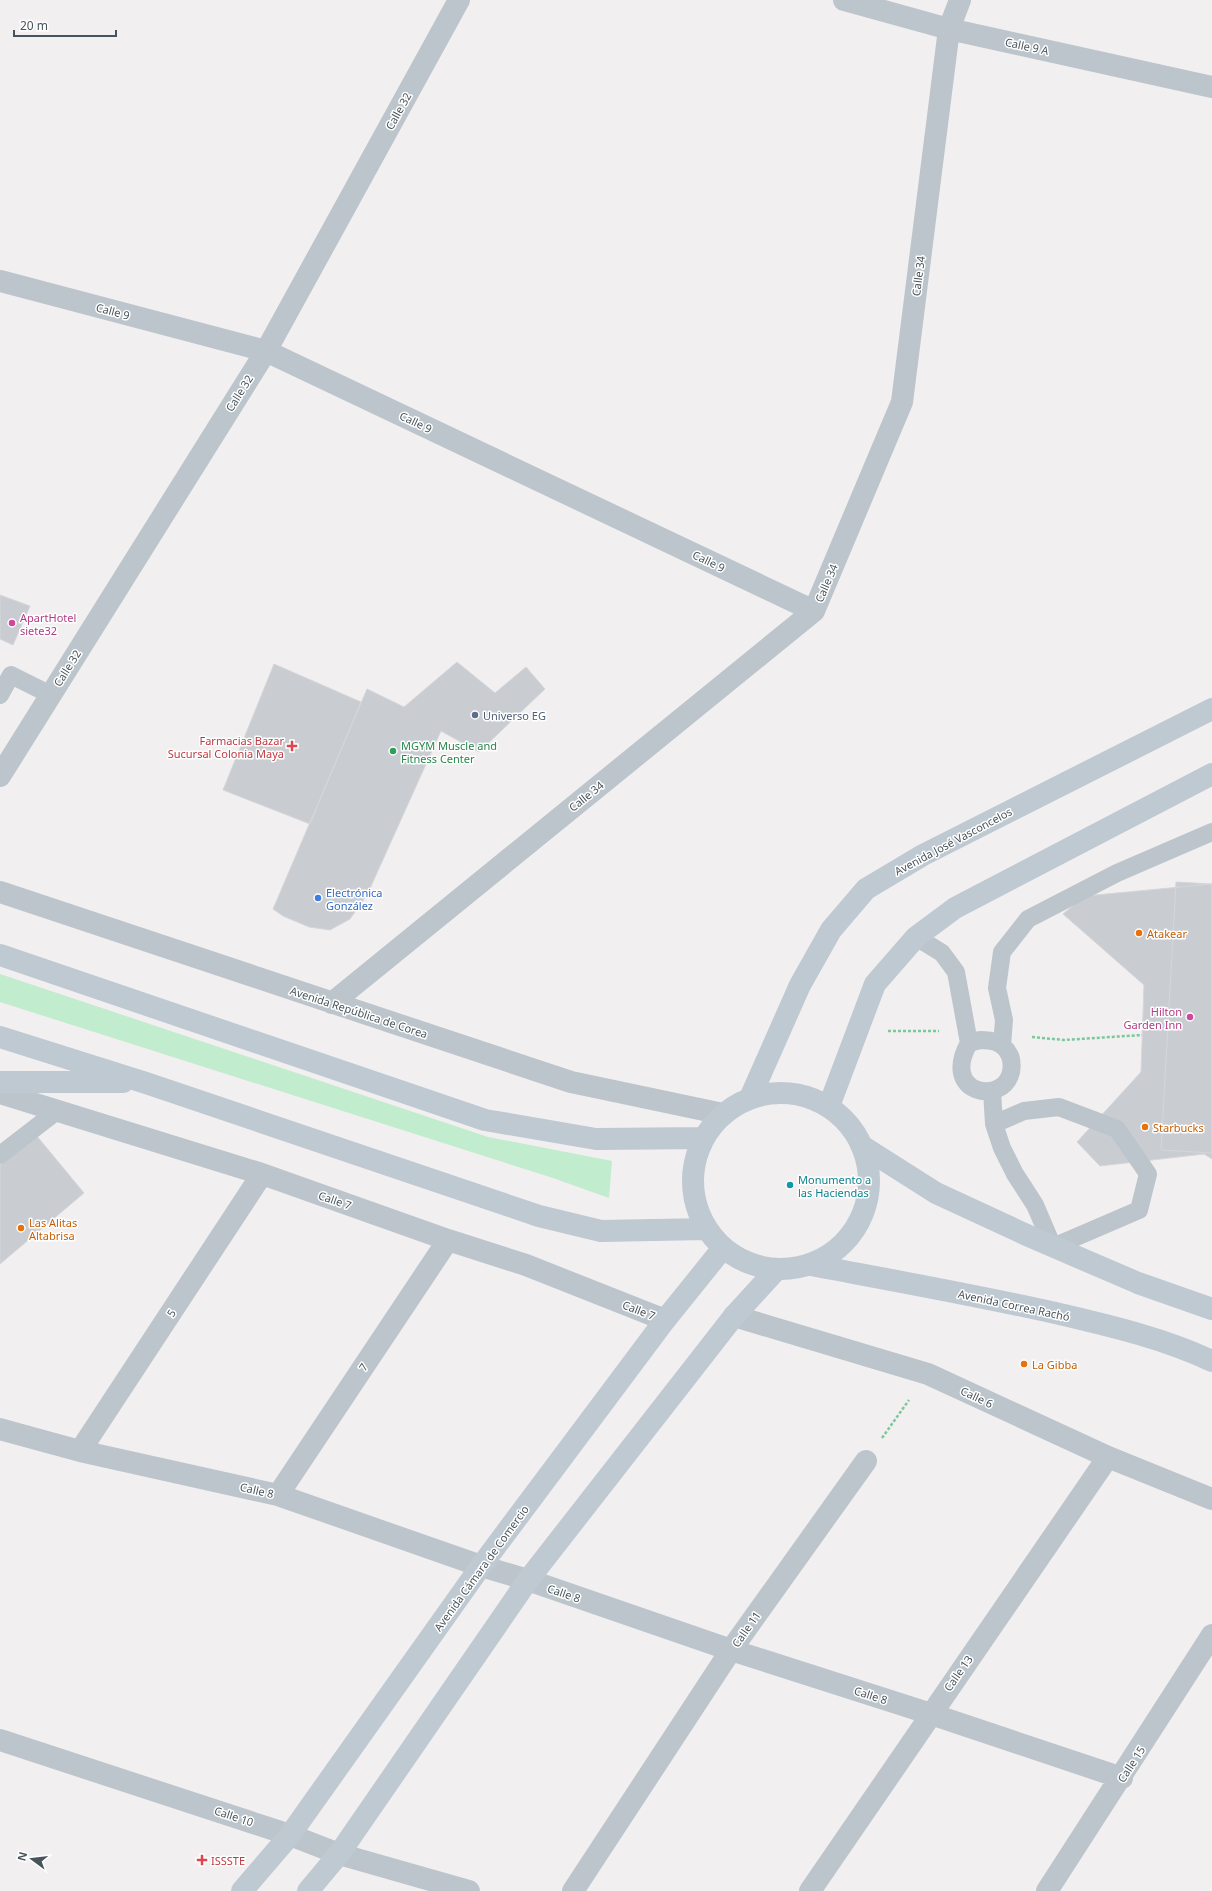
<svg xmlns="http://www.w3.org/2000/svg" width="1212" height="1891" viewBox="0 0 1212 1891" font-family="'Noto Sans',sans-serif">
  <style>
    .green { fill: #c1ecce }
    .building { fill: #c9cdd1; stroke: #d4d6da }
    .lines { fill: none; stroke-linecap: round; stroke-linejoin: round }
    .path { stroke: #7bc89b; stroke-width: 2.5; stroke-dasharray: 3 2; stroke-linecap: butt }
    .lane { stroke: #bcc5cb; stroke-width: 18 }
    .street { stroke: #bcc5cb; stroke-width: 22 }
    .secondary { stroke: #bec9d2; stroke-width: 22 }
    .hotel-dot { fill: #d1479c; stroke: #fff; stroke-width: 1.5 }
    .service-dot { fill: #5c6f8a; stroke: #fff; stroke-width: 1.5 }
    .health-dot { fill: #e0444e; stroke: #fff; stroke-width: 1.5 }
    .leisure-dot { fill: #2e9e5b; stroke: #fff; stroke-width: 1.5 }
    .shop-dot { fill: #3f7fe0; stroke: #fff; stroke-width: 1.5 }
    .food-dot { fill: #e8710a; stroke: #fff; stroke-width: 1.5 }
    .culture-dot { fill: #0f9aa8; stroke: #fff; stroke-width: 1.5 }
    .labels { text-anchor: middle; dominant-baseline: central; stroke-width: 3; stroke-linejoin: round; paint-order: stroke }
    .street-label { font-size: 11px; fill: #48545b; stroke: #fff }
    .hotel-label { font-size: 11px; fill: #b23c85; stroke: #fff; text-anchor: start }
    .service-label { font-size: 11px; fill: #4e5e75; stroke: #fff; text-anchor: start }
    .health-label { font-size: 11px; fill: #be3a42; stroke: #fff; text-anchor: end }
    .leisure-label { font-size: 11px; fill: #27864d; stroke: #fff; text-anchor: start }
    .shop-label { font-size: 11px; fill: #366cbe; stroke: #fff; text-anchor: start }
    .food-label { font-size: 11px; fill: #c56008; stroke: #fff; text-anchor: start }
    .culture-label { font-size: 11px; fill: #0d838f; stroke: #fff; text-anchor: start }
  </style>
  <rect width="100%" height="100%" fill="#f2eff0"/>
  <path class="green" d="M0,974L488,1137L612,1161L609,1198L553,1178L0,1002Z"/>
  <path class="building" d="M0,595L30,606L13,645L0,639Z
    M457,662L495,693L526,667L545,689L479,752L441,731L367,895L350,919L330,930L309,927L283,916L273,909L367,689L404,707Z
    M274,664L361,702L310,824L223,790Z
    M1176,882L1212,884V1153L1161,1150Z
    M1212,884V1159L1204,1154L1100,1166L1077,1142L1141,1072L1144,985L1063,914L1085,896Z
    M36,1135L84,1193L0,1264V1165Z"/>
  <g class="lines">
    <path class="path" d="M888,1031H939
      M1032,1037L1064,1040L1142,1035
      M882,1438L909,1400"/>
    <path class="lane" d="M0,695L11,675L51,695
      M916,937L942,953L956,972L969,1043
      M980,1040C992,1040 1003,1042 1009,1054C1012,1059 1012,1066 1011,1072C1003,1106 940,1094 969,1043Z
      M1002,1045L1004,1020L997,988L1002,952L1028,919L1117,873L1212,832
      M992,1091L994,1124L1002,1148L1015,1174L1035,1205L1053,1247L1139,1210L1148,1174L1117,1129L1059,1107L1024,1111L994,1124
      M0,1155L57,1111"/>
    <path class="street" d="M844,0L949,29L1212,87
      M0,281L266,351L814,611
      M0,776L266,351L459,0
      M0,892L571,1082L723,1114
      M332,1003L814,611L902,402L949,29L960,0
      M0,1093L262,1174L448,1240L526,1265L665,1320
      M734,1316L928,1374L1108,1457L1212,1499
      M0,1429L80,1451L278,1495L481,1566L528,1580L731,1650L931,1714L1122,1778
      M80,1451L262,1174
      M278,1495L448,1240
      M0,1740L290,1835L339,1854L469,1891
      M573,1891L731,1650L866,1461
      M810,1891L1108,1457
      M1047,1891L1212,1635"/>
    <path class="secondary" d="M0,955L485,1120L596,1139L704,1138
      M0,1037L146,1083L539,1216L601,1231L706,1229
      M0,1082H123
      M693 1181a88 88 0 1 1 176 0a88 88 0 1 1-176 0Z
      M750,1098L800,985L831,930L866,889L923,855L1212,709
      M829,1106L875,984L916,937L955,908L1212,774
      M862,1146L936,1193L1031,1237L1138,1283L1212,1309
      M811,1265C896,1281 981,1296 1064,1315C1115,1327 1165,1339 1212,1361
      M242,1891L290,1835L481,1566L665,1320L723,1248
      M308,1891L339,1854L528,1580L734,1316L776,1270"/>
  </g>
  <g class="hotel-dot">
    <circle cx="12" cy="623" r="4"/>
    <circle cx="1190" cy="1017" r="4"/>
  </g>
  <circle class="service-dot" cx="475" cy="715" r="4"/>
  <g class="health-dot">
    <path d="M290 740h4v4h4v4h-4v4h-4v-4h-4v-4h4z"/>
    <path d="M200 1854h4v4h4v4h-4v4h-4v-4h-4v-4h4z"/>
  </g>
  <circle class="leisure-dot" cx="393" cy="751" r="4"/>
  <circle class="shop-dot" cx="318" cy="898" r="4"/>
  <g class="food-dot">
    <circle cx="1139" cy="933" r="4"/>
    <circle cx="1145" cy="1127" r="4"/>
    <circle cx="21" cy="1228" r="4"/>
    <circle cx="1024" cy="1364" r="4"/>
  </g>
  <circle class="culture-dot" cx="790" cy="1185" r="4"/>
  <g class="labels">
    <g class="street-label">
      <text transform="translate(1027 46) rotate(12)">Calle 9 A</text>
      <text transform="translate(398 111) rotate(-61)">Calle 32</text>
      <text transform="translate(918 276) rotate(-83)">Calle 34</text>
      <text transform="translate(113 311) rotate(15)">Calle 9</text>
      <text transform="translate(239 393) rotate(-58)">Calle 32</text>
      <text transform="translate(416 422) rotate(25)">Calle 9</text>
      <text transform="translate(709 561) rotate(25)">Calle 9</text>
      <text transform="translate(826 583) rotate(-67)">Calle 34</text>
      <text transform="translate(67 668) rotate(-58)">Calle 32</text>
      <text transform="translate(586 796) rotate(-39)">Calle 34</text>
      <text transform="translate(953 841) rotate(-28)">Avenida José Vasconcelos</text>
      <text transform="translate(359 1012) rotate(18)">Avenida República de Corea</text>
      <text transform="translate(335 1200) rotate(19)">Calle 7</text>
      <text transform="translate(1014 1305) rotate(12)">Avenida Correa Rachó</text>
      <text transform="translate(639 1310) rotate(21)">Calle 7</text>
      <text transform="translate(171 1313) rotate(-57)">5</text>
      <text transform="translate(363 1367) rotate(-56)">7</text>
      <text transform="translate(977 1397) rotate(25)">Calle 6</text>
      <text transform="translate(257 1490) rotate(13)">Calle 8</text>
      <text transform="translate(481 1568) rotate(-54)">Avenida Cámara de Comercio</text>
      <text transform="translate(564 1593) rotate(19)">Calle 8</text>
      <text transform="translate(746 1629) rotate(-55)">Calle 11</text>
      <text transform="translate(958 1673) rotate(-55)">Calle 13</text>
      <text transform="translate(871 1695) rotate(18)">Calle 8</text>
      <text transform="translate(1131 1764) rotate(-57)">Calle 15</text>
      <text transform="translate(234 1816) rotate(18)">Calle 10</text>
    </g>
    <g class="hotel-label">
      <text x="20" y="617">ApartHotel<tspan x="20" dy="13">siete32</tspan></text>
      <text x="1182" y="1011" text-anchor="end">Hilton<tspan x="1182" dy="13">Garden Inn</tspan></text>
    </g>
    <g class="service-label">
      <text x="483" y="715">Universo EG</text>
    </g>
    <g class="health-label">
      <text x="284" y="740">Farmacias Bazar<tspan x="284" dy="13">Sucursal Colonia Maya</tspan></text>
      <text x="211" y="1860" text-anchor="start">ISSSTE</text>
    </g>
    <g class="leisure-label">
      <text x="401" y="745">MGYM Muscle and<tspan x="401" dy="13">Fitness Center</tspan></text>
    </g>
    <g class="shop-label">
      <text x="326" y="892">Electrónica<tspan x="326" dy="13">González</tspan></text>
    </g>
    <g class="food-label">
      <text x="1147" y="933">Atakear</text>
      <text x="1153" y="1127">Starbucks</text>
      <text x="29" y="1222">Las Alitas<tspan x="29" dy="13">Altabrisa</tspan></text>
      <text x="1032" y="1364">La Gibba</text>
    </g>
    <g class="culture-label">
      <text x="798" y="1179">Monumento a<tspan x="798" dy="13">las Haciendas</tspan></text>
    </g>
  </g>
  <g transform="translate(32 1859) rotate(285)" stroke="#ffffff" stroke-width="3" paint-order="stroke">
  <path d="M0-3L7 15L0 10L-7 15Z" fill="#48545b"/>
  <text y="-6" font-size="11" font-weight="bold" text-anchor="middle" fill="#48545b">N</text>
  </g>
  <path d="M14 30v6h102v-6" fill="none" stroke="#48545b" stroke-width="2"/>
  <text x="20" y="30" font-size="12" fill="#48545b" stroke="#ffffff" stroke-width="3" paint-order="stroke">20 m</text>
</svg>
